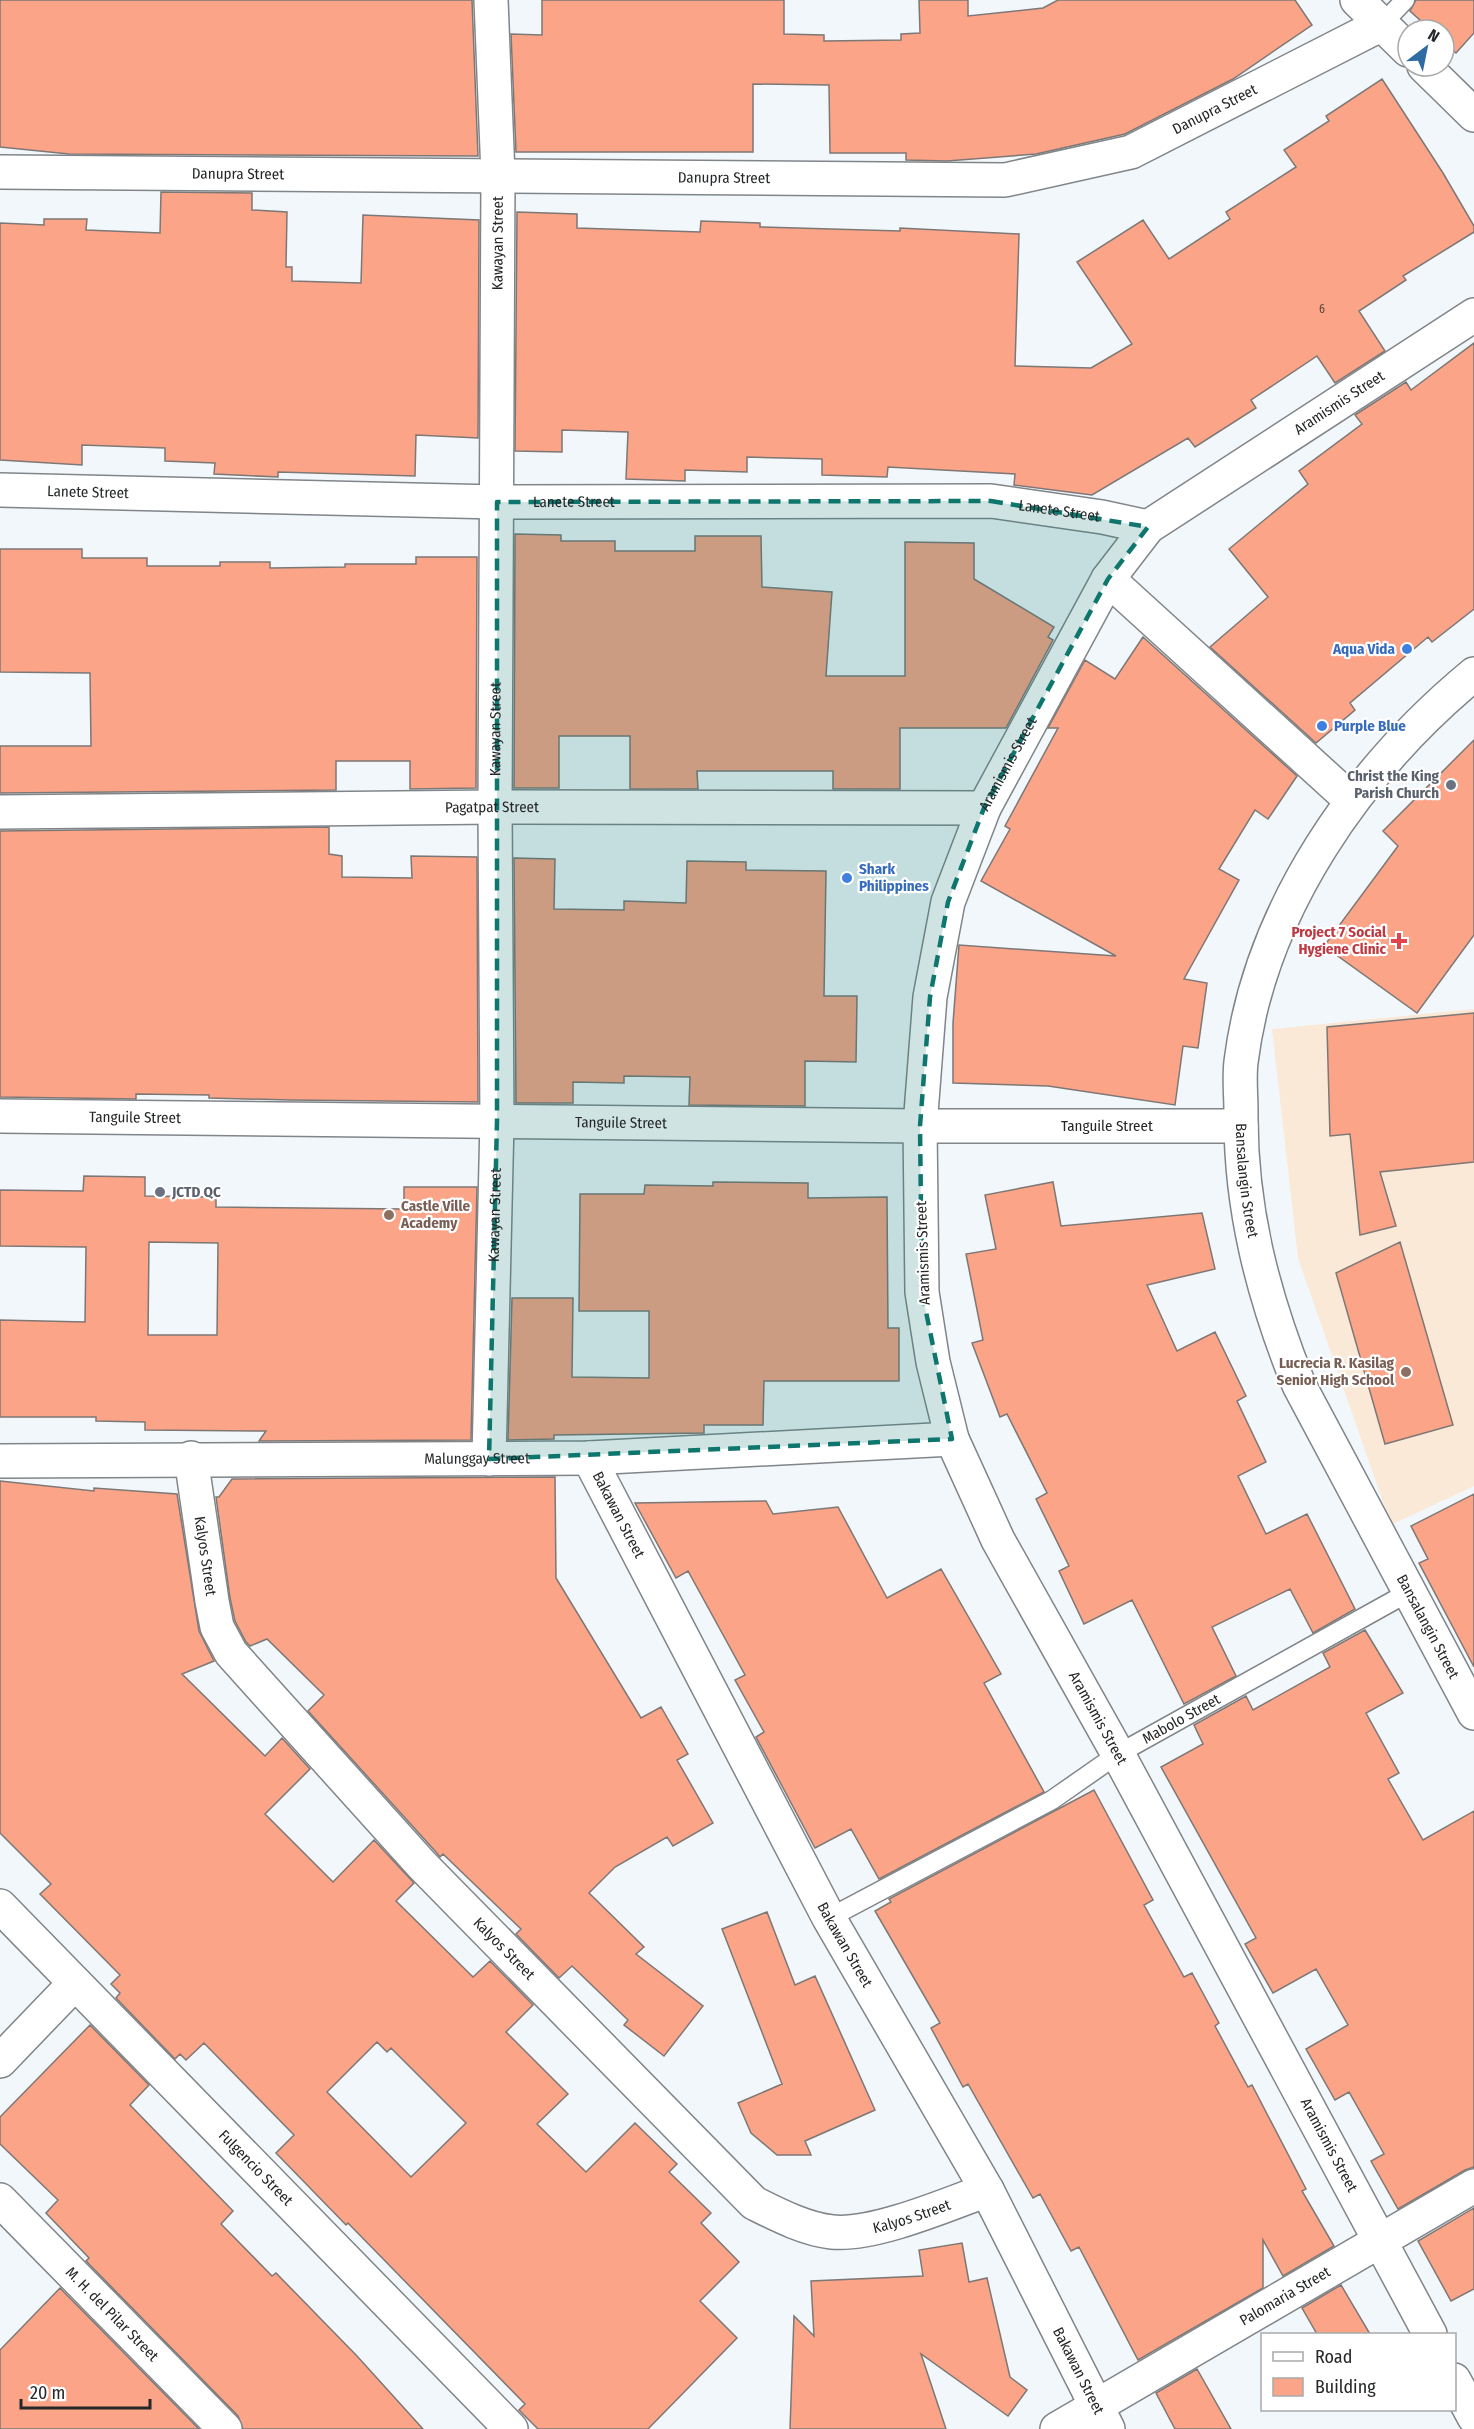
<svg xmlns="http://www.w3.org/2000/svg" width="1474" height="2429" viewBox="0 0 1474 2429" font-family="'Fira Sans Condensed',sans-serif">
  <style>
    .education { fill: #fbe9d8 }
    .building { fill: #fba488; stroke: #7d7775; stroke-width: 1.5; fill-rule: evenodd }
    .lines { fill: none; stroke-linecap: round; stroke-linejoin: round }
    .service-casing { stroke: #808589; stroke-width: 21 }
    .minor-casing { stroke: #808589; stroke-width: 36 }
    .tertiary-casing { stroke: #808589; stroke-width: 36 }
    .service { stroke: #fff; stroke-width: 18 }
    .minor { stroke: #fff; stroke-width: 33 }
    .tertiary { stroke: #fff; stroke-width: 33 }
    .marked { fill: #0f766e; fill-opacity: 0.2; stroke: #0f766e; stroke-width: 4.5; stroke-dasharray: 12 8; stroke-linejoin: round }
    .shop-dot { fill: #3f7fe0; stroke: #fff; stroke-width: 2 }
    .worship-dot { fill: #6b7280; stroke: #fff; stroke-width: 2 }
    .health-dot { fill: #e0444e; stroke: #fff; stroke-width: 2 }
    .education-dot { fill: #8d6e63; stroke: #fff; stroke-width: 2 }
    .labels { text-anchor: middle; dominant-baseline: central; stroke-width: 4.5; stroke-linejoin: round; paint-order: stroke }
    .number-label { font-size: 12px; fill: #5a4640 }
    .street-label { font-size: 15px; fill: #252728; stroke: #fff }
    .shop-label { font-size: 15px; font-weight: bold; fill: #366cbe; stroke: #fff; text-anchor: start }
    .worship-label { font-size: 15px; font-weight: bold; fill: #5b616d; stroke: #fff; text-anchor: end }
    .health-label { font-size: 15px; font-weight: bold; fill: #be3a42; stroke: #fff; text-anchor: end }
    .education-label { font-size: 15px; font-weight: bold; fill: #785e54; stroke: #fff; text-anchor: start }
  </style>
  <rect width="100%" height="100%" fill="#f2f7fb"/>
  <path class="education" d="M1474,1009V1486L1391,1525L1298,1258L1272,1029Z"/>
  <path class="building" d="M0,0H472L478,156L69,154L0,147Z
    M542,0H784V34L824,35V41L901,40V34L920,33L919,0H968V16L1043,8L1058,0H1295L1312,25L1233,79L1125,134L1036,154L947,161L906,160V153H830L829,85L753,84V152H516L511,34L542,35Z
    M1416,0H1474V33L1456,53L1444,42V30H1431L1410,11Z
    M1382,79L1443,173L1474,226V232L1403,276L1406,280L1359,311L1385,351L1335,383L1317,356L1251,400L1256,408L1195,447L1188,438L1092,495L1014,485L1015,474L888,467L887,477L822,475V459L747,457V472L685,470V481L626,479L628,432L562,430V452L515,451L517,212L577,214V228L700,232L701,221L760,223V227L900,231V228L1019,234L1015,366L1091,368L1132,344L1077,262L1143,220L1169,259L1230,219L1226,212L1296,167L1284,150L1329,121L1326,116Z
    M161,192L252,193V210L287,212L286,267H292V281L361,283L363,215L479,220L478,438L416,435L415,476L278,472V477L214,474L215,463L165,461V448L82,445V465L0,460V223L44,225V219H87L86,230L160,233Z
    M1474,343V609L1432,642L1428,637L1350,703L1355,710L1316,743L1210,647L1268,597L1229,549L1308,484L1299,471L1362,424L1355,415L1406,382L1411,390Z
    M515,534L561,535V541H615V551H695V536H761L762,587L832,592L826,676H905V542L974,543V579L1054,627L1048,637L1053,640L1006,728H900V789H833V771H697L698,789H630V736H559V788H514Z
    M0,549H82V558H147V566H220V562H270V568L345,567V564H416V557H477L476,788L410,789V761H336V790L0,793V746H91L90,673L0,672Z
    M1143,637L1297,776L1268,819L1255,810L1219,869L1239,880L1184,979L1207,983L1198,1048L1183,1046L1175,1105L1048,1086L953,1083V1023L959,945L1116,956L981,881L1010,829L1005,826L1058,728H1048L1085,660L1115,679Z
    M1474,740V935L1417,1013L1324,946L1398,846L1383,831Z
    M329,827V854L342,856V877L412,878L411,856L477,857L478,1102L290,1100L209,1098V1095L136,1094V1099L0,1097V831Z
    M514,858L555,859L554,909L624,910V901L686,903L687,861L746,862V870L826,871L824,996H857L856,1062L805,1061V1106L689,1105L690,1077L624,1076V1083L573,1082V1103H516Z
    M1474,1013V1162L1380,1172L1396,1226L1360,1235L1350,1134L1330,1136L1327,1027Z
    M84,1176L145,1177V1196L216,1197V1207L404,1209V1187H477L471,1440L259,1441L266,1431L145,1430V1422L96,1421V1417H0V1320L85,1322L86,1247L0,1246V1190L83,1191ZM149,1242L218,1243L217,1335H148Z
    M713,1182L808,1183V1198L887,1197L888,1328H899V1381H764L763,1425H704V1433L554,1435V1439L508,1440L512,1298H573L572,1377L649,1378V1311H579L580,1194H644L645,1185L713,1186Z
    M1053,1182L1061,1226L1202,1213L1215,1269L1147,1285L1177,1351L1215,1332L1246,1396L1237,1401L1266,1462L1238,1476L1266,1534L1307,1514L1355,1609L1313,1633L1290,1589L1212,1627L1236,1676L1184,1704L1132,1600L1084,1624L1059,1571L1069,1566L1036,1499L1047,1493L1007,1414L1000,1417L972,1343L983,1340L966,1254L996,1249L985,1195Z
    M1400,1242L1453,1425L1385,1444L1336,1273Z
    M555,1477L556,1578L641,1718L661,1707L688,1754L677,1760L713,1823L673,1846L667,1837L615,1867L589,1893L644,1947L636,1954L703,2006L664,2056L624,2025L628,2020L572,1966L559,1978L516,1934L521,1929L443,1854L440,1857L436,1852L308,1711L324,1695L267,1639L250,1646L246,1642L235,1621L230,1598L216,1497H219L232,1479Z
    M0,1481L94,1491V1488L177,1494L199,1631L214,1661L182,1674L265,1756L282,1738L310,1769L265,1814L333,1882L374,1840L414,1883L396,1901L473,1977L490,1961L533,2005L506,2032L568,2094L537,2124L586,2172L635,2123L677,2164L669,2172L711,2213L701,2223L739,2262L700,2301L737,2338L648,2429H538L519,2410L525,2404L348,2223L346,2225L276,2153L294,2135L204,2043L186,2060L180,2054L175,2059L116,1998L120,1993L111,1984L120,1975L40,1894L51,1884L0,1833ZM377,2042L387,2052L391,2048L466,2123L411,2177L327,2092Z
    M1474,1494V1667L1419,1563L1428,1559L1411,1526Z
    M766,1501L773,1514L838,1507L887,1598L941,1569L1001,1674L984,1683L1044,1792L879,1879L851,1829L815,1848L756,1737L764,1732L735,1680L745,1675L688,1571L676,1578L635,1503Z
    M1365,1630L1403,1693L1366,1713L1399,1773L1388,1779L1423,1840L1474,1811V2167L1465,2170L1398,2209L1371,2161L1384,2154L1349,2092L1335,2100L1306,2049L1348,2025L1316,1969L1273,1993L1245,1944L1256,1938L1161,1767L1203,1744L1194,1725L1246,1696L1253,1710L1330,1667L1323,1653Z
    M1094,1790L1153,1900L1144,1905L1184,1977L1192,1973L1219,2023L1215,2026L1248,2087L1252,2085L1306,2189L1302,2191L1334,2246L1283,2276L1263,2240V2288L1138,2360L1079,2247L1071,2251L1040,2194L1033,2198L968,2084L963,2087L931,2028L940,2023L875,1911L891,1902L889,1899Z
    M767,1912L795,1985L815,1976L875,2110L805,2141L811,2155H777L751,2133L738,2103L782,2084L722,1929Z
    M90,2025L149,2085L130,2105L233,2211L221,2224L272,2276L276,2273L357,2356L423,2429H243L238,2416L86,2261L89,2258L46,2213L58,2200L0,2144V2117Z
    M1474,2208V2289L1451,2301L1418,2241Z
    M962,2243L969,2282L987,2278L1010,2377L1027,2390L1008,2416L921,2354L946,2429H790L794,2316L814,2336L811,2281L923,2276L919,2250Z
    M1341,2285L1370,2334H1317L1302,2308Z
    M60,2288L199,2429H0V2350Z
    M1197,2369L1231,2429H1175L1156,2393Z"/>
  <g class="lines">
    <g class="service-casing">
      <g id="service">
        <path d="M1382,24L1405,0"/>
        <path id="s1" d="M829,1918L1052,1800L1118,1754L1409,1592"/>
      </g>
    </g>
    <g class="minor-casing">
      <g id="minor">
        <path d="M1357,0L1408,50"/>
        <path d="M1424,66L1474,115"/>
        <path id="s2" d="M0,172L1005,180L1131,152L1382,24"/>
        <path id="s3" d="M0,490L497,502L991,501L1102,517L1148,527"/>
        <path d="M1108,579L1352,801"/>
        <path id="s4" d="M0,812L495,807L984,808"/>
        <path id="s5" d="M191,1458L212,1601L217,1627L231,1653L422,1865L754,2203C778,2215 805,2229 832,2232C874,2236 946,2205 987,2190"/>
        <path id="s6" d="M589,1458L829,1918L987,2190L1108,2429"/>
        <path id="s7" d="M489,1459L497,1121L495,807L498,175L491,0"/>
        <path id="s8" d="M0,1461L589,1458L952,1439"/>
        <path id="s9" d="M0,1906L511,2429"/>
        <path d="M0,2061L75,1983"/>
        <path id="s10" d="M1430,2334L1118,1754L998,1540L952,1439L933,1362L922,1292L920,1126L930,997L948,902L984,808L1108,579L1148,527L1474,315"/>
        <path d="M1454,2380L1474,2417"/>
      </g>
    </g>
    <g class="tertiary-casing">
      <g id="tertiary">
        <path id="s11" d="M1474,674C1358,770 1260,909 1241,1062C1239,1078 1241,1095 1241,1112C1240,1208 1263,1296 1299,1385L1474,1713"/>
        <path id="s12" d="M0,1116L920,1126H1241"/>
        <path id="s13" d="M0,2200L225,2429"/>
        <path id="s14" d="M1057,2429L1474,2186"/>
      </g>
    </g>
    <use href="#service" class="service"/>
    <use href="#minor" class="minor"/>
    <use href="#tertiary" class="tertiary"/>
  </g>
  <path class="marked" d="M991,501L1148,527L1108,579L984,808L948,902L930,997L920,1126L922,1292L952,1439L489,1459L497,1121V502Z"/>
  <g class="shop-dot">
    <circle cx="1407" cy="649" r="6"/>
    <circle cx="1322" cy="726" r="6"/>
    <circle cx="847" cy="878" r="6"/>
  </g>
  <g class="worship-dot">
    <circle cx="1451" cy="785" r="6"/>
    <circle cx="160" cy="1192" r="6"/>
  </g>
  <path class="health-dot" d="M1396 932h6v6h6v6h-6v6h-6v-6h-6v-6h6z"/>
  <g class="education-dot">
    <circle cx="389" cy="1215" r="6"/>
    <circle cx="1406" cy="1372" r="6"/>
  </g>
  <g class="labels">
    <g class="number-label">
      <text x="1322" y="309">6</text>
    </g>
    <g class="street-label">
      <text stroke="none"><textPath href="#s2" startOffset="1228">Danupra Street</textPath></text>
      <text stroke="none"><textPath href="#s2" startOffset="238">Danupra Street</textPath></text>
      <text stroke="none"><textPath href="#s2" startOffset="724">Danupra Street</textPath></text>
      <text stroke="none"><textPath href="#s7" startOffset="1216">Kawayan Street</textPath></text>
      <text stroke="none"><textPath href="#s10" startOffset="2212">Aramismis Street</textPath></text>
      <text stroke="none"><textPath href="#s3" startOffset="88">Lanete Street</textPath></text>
      <text stroke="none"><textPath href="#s3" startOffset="574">Lanete Street</textPath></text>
      <text stroke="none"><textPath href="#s3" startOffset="1060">Lanete Street</textPath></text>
      <text stroke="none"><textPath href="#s7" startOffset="730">Kawayan Street</textPath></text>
      <text stroke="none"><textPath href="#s10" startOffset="1708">Aramismis Street</textPath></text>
      <text stroke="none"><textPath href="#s4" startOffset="492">Pagatpat Street</textPath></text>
      <text stroke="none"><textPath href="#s12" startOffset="135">Tanguile Street</textPath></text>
      <text stroke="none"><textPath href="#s12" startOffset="621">Tanguile Street</textPath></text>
      <text stroke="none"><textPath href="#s12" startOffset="1107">Tanguile Street</textPath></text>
      <text stroke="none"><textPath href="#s11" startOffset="582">Bansalangin Street</textPath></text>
      <text stroke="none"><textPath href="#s7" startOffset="244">Kawayan Street</textPath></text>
      <text transform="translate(923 1253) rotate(-92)">Aramismis Street</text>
      <text stroke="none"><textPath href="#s8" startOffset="477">Malunggay Street</textPath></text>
      <text stroke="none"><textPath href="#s6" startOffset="64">Bakawan Street</textPath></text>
      <text stroke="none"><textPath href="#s5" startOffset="99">Kalyos Street</textPath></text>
      <text stroke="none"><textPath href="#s11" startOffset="1068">Bansalangin Street</textPath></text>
      <text transform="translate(1098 1718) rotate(61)">Aramismis Street</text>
      <text stroke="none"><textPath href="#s1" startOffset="405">Mabolo Street</textPath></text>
      <text stroke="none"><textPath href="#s6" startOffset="550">Bakawan Street</textPath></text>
      <text stroke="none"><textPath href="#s5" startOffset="603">Kalyos Street</textPath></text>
      <text transform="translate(1329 2145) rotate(62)">Aramismis Street</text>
      <text stroke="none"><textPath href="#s9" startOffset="366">Fulgencio Street</textPath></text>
      <text stroke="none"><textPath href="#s5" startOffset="1125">Kalyos Street</textPath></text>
      <text stroke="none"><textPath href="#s14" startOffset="264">Palomaria Street</textPath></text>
      <text stroke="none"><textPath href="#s13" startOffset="160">M. H. del Pilar Street</textPath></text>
      <text stroke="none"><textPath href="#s6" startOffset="1036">Bakawan Street</textPath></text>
    </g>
    <g class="shop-label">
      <text x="1395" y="649" text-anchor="end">Aqua Vida</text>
      <text x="1334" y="726">Purple Blue</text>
      <text x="859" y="869">Shark<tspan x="859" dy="17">Philippines</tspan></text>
    </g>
    <g class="worship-label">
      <text x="1439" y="776">Christ the King<tspan x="1439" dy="17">Parish Church</tspan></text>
      <text x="172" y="1192" text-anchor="start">JCTD QC</text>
    </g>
    <g class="health-label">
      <text x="1386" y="932">Project 7 Social<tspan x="1386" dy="17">Hygiene Clinic</tspan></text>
    </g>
    <g class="education-label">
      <text x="401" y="1206">Castle Ville<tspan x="401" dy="17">Academy</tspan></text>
      <text x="1394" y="1363" text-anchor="end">Lucrecia R. Kasilag<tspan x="1394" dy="17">Senior High School</tspan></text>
    </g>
  </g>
  <rect x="1261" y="2333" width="195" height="78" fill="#ffffff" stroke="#a8a9a9" stroke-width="1.5"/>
  <rect x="1273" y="2352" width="30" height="9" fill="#ffffff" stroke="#a8a9a9" stroke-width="1.5"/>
  <text x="1315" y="2363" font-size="18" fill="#252728">Road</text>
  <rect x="1273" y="2378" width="30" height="18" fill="#fba488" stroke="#a8a9a9" stroke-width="1.5"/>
  <text x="1315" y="2393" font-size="18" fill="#252728">Building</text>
  <g transform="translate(1426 48) rotate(32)"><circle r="28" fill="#ffffff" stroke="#a8a9a9" stroke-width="1.5"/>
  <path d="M0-4.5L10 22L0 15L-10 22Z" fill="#2e6ca3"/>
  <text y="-9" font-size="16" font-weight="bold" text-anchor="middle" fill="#252728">N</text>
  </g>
  <path d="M21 2399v9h129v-9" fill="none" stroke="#252728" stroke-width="3"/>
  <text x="30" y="2399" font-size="18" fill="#252728" stroke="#ffffff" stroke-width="4.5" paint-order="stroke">20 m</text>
</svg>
